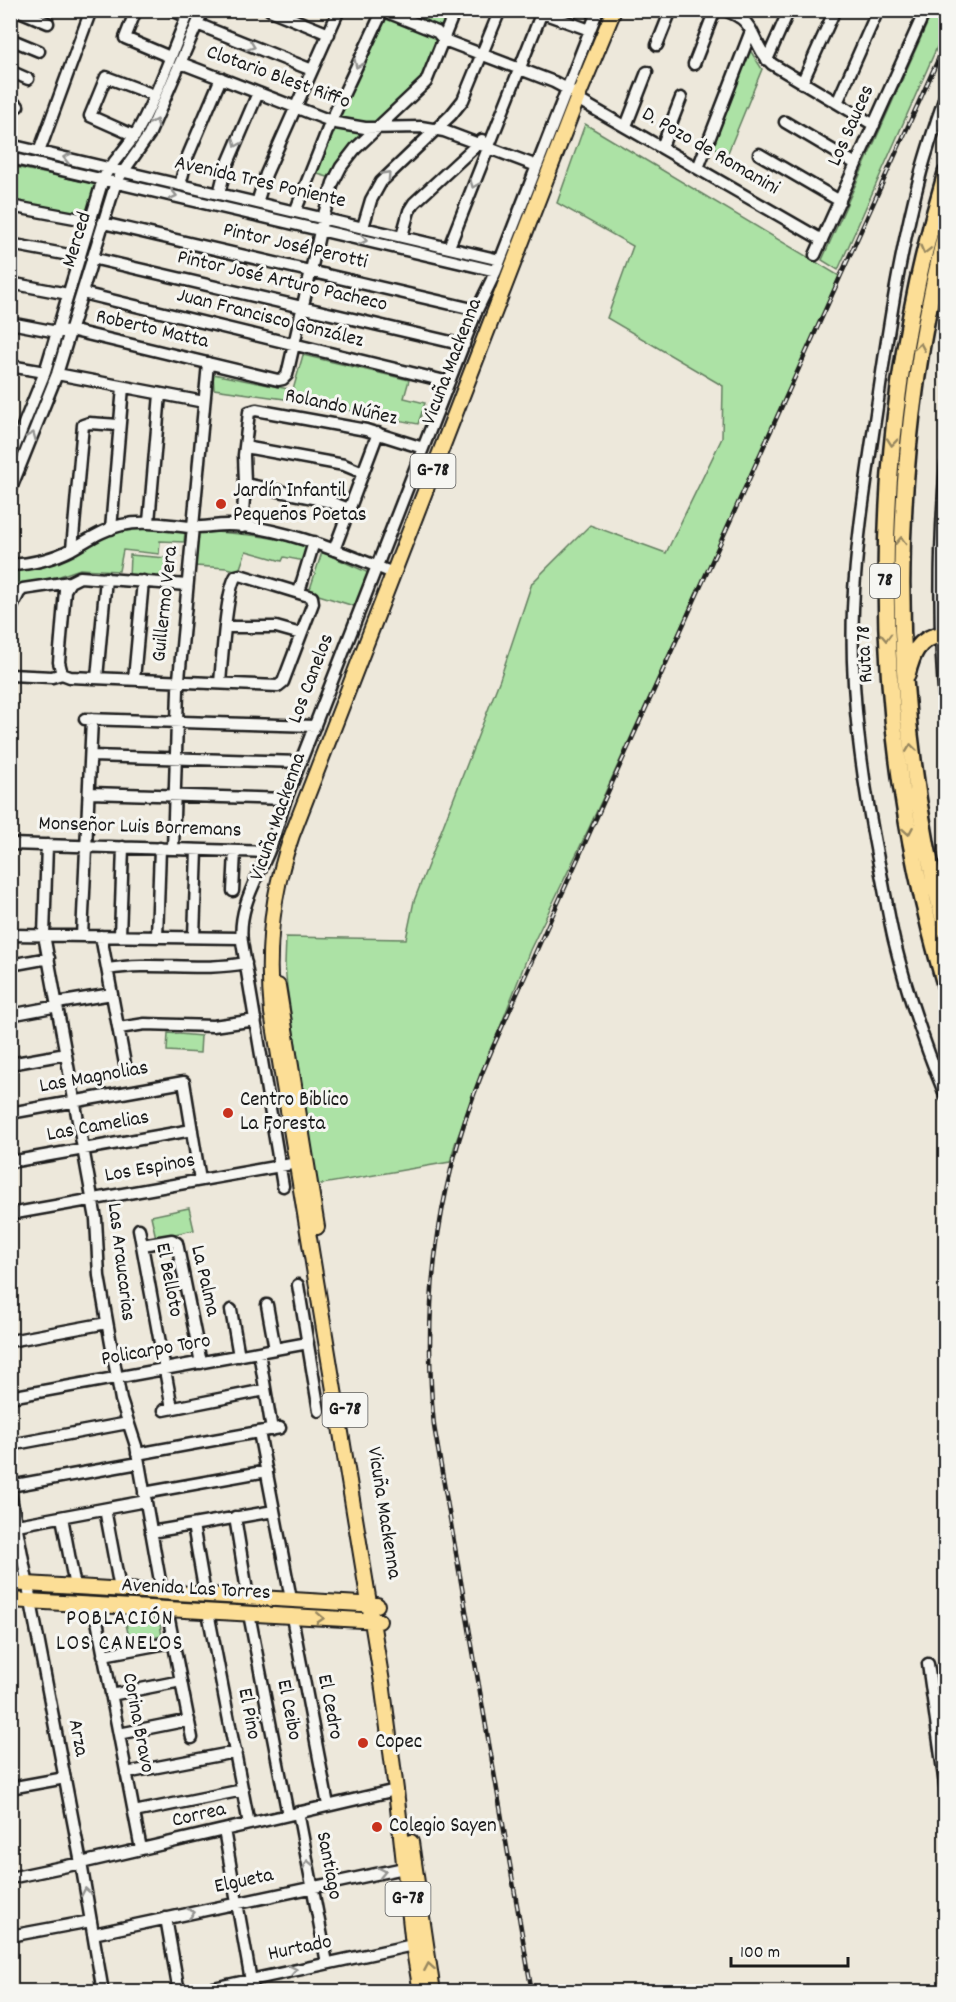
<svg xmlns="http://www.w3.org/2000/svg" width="956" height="2002" viewBox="0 0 956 2002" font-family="Dekko,sans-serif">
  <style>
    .green { fill: #ace2a5; stroke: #647f60; stroke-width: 1.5 }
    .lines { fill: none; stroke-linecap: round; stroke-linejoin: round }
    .stream { stroke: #5e8f93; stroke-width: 2 }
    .minor-casing { stroke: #1c1c1c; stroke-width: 15 }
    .major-casing { stroke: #1c1c1c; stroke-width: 18 }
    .highway-casing { stroke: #1c1c1c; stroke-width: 20 }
    .minor { stroke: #f6f6f2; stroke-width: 10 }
    .major { stroke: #fcde96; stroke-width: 14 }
    .highway { stroke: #fcde96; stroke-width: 15 }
    .rail-casing { stroke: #1c1c1c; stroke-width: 4.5 }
    .rail { stroke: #f6f6f2; stroke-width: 2; stroke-dasharray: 7; stroke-linecap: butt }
    .oneway { stroke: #949492 }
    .oneway2 { stroke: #97875f }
    .poi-dot { fill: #c8321e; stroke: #f6f6f2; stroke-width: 2 }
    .labels { text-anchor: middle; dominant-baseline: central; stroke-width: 6; stroke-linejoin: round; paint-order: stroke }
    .shield { fill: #f6f6f2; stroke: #5d5d5c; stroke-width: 1.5 }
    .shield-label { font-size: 20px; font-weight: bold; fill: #1c1c1c }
    .street-label { font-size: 21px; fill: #1c1c1c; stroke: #f6f6f2 }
    .poi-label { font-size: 21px; fill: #1c1c1c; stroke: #f6f6f2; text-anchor: start }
    .neighbourhood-label { font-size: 22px; letter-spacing: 1.5px; fill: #1c1c1c; stroke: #f6f6f2 }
  </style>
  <rect width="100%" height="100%" fill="#ede8db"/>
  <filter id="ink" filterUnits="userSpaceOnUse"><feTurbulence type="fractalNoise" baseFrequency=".0167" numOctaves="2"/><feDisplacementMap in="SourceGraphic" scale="12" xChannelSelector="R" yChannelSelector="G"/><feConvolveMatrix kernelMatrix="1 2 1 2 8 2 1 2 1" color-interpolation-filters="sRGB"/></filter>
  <g filter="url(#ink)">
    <path class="green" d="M413,11H450L422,76L417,84C387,112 349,140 328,177L314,173L382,14L408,24Z
      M931,15L945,23V29L838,270L822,260Z
      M748,47L762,69L727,155L710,145Z
      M585,124L841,277L589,828L530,950L455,1144L450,1162L317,1185L287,987L285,965L286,937L406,939L414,901L500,679L532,583L590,525L666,553L722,438L723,386L607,318L633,246L557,203Z
      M10,166L95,184L87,214L11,201Z
      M303,355L409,380L404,398L425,403L418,424L306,402L214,389L213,374L293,390Z
      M132,526L183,528L185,532L184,542L160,541L159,554L123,550L119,571L80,569L60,576L14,586L11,585L10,568L106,533Z
      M198,531C236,533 273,536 309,547L304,561L284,557L282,561L246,551L239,571L227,568L195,566Z
      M322,552L371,574L354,606L309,592Z
      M130,555L167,558L165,581L129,578Z
      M168,1033L201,1036L200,1053L167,1051Z
      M189,1208L194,1230L156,1238L151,1216Z
      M159,1618L162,1636L130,1642L126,1624Z"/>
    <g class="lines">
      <path class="stream" d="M604,13L605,10"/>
      <g class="minor-casing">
        <path id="minor" d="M17,10L48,23
          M136,10L125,38L170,57
          M172,10L187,17
          M270,10L329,34
          M382,10L437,32L444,40L554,82L571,91
          M725,10C731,13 737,15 742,19C755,29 756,50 772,64L874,125
          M537,11L590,30
          M197,24L312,70
          M10,39L39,51
          M657,45L671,10
          M767,60L789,10
          M181,63L336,123L365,128L421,127L444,131L537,166
          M694,64L715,10
          M10,71L28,79
          M802,83L835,10
          M946,94C937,120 928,146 921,172C901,247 889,324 878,400C868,469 856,539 853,609C850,694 862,777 878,859C884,886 888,914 894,940C907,993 925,1046 946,1097
          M577,99L822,240
          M10,102L18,106
          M837,103L878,10
          M785,122L856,164
          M626,126L647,72
          M135,136L90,116L106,77L154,95
          M10,145L500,260
          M662,147L681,98
          M39,152L91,10
          M759,154L840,201
          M10,158L496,271
          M698,168L751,31
          M180,185L187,158L221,78
          M219,194L225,170L258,93
          M257,203L266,174L339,10
          M10,206L91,221
          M295,212L331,121L383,10
          M103,223L477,310
          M363,227L371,200L381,182L451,115L463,100L500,10
          M402,236L409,211L414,203L482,140
          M10,244L80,257
          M449,247L542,12
          M815,255L924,13
          M92,258L464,345
          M10,283L68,294
          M82,293L449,382
          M10,323L57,332L70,330L278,380L283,379L287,375L323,218L333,183L341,167L355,149L426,82L455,10
          M10,366L45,372
          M57,374L204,402
          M245,447L344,465L363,473
          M10,458L45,372L103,179C112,161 128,148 138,130C159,93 172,50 190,10
          M946,465C939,548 938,630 946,714
          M245,484L327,501L349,509
          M10,491L57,374L116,182L149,135L203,10
          M149,522L160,394
          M242,527L245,484L244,455L249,412L256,410L366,430L423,448
          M111,529L123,387
          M72,549L83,425L89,423L119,425
          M334,550L378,433
          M10,565C32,564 53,559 72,549C88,540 104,529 122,525C145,520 167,525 190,527C202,528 214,525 227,525C281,526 343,553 393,573
          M299,592L314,542
          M10,611L19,593L23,589L70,582L80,577L187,585
          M226,627H276L301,634
          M62,674L70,677L278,686L283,682L313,603L312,597L240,575L236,576C226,590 222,661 220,683
          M62,674L59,662L65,590L70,582
          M10,675L52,677L62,674
          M97,678L106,578
          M134,679L143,581
          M85,719L315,726
          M91,756L301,762
          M90,793L286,799
          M10,844L268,852
          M47,845L44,935L96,1219L99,1276L121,1400L136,1446L162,1592
          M173,849L178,690L208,363
          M233,891L235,851
          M10,935L241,938
          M82,936L92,719
          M101,936L125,1064
          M120,936L123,847
          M157,937L160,848
          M194,937L197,850
          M10,965L49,958
          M108,969C154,961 199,972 246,963
          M57,1003L112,994
          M10,1015L58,1006
          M119,1028L145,1024L213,1026L256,1020
          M10,1064L66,1054
          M10,1113L184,1082L200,1180
          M10,1162L192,1130
          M283,1186L242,942C238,909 255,883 268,853C275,836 280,817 286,799L477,310L496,271L597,12
          M10,1214L303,1162
          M139,1229L172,1408
          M142,1245L172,1240L177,1243L201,1363
          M298,1285L319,1411
          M267,1305L275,1349
          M231,1310L239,1356
          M10,1341L107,1323
          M259,1352L272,1430
          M10,1397L308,1343
          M164,1410L265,1390
          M259,1432L291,1599
          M10,1445L128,1423
          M137,1454L280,1428
          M10,1486L139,1463
          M10,1492L81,1863L103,1992
          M144,1493L267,1471
          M105,1509L120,1589
          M62,1517L75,1587
          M235,1517L248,1597
          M17,1525L146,1501
          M193,1525L205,1594
          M151,1532L274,1511
          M94,1605L141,1849
          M167,1609L192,1738
          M208,1612L249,1824
          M249,1614L288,1815
          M292,1617L328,1805
          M103,1655L173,1642
          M928,1664L946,1792
          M111,1695L181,1681
          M119,1734L189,1720
          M126,1773L236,1752
          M10,1788L65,1778
          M134,1812L243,1790
          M298,1812L327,1963
          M224,1830L253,1992
          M10,1878L81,1863L396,1790
          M166,1918L179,1992
          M93,1934L404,1868
          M10,1936L91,1921
          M195,1992L413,1945"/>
      </g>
      <g class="major-casing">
        <path id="major" d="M278,986L317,1227
          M10,1583L377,1605
          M10,1600L379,1621
          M411,1842L433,1992
          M421,1992L413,1945L396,1790L382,1682L272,1013C266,951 271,894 292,835L577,99L614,10"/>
      </g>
      <g class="highway-casing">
        <path id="highway" d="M946,173C865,441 867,720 946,988
          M946,231C888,461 886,701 946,931
          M907,675C912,655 917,639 940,635"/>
      </g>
      <use href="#minor" class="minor"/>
      <use href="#major" class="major"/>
      <use href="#highway" class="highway"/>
      <g class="rail-casing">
        <path id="rail" d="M532,1992L434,1426C421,1292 439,1170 493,1047L946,42"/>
      </g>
      <use href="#rail" class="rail"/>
    </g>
    <defs><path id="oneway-chevron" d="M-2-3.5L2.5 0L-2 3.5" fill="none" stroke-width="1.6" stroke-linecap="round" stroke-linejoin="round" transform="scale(1.5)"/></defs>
    <g class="oneway">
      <use href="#oneway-chevron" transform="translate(251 46) rotate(21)"/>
      <use href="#oneway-chevron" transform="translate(358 64) rotate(115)"/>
      <use href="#oneway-chevron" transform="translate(155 123) rotate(-66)"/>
      <use href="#oneway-chevron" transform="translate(237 143) rotate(113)"/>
      <use href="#oneway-chevron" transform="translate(67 158) rotate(-167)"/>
      <use href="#oneway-chevron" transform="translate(387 175) rotate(-47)"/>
      <use href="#oneway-chevron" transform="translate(474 184) rotate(112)"/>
      <use href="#oneway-chevron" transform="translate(173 195) rotate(13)"/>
      <use href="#oneway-chevron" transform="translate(363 240) rotate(13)"/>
      <use href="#oneway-chevron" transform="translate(32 436) rotate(-68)"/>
      <use href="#oneway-chevron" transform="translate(308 1864) rotate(-101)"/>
      <use href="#oneway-chevron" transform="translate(382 1872) rotate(-12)"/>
      <use href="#oneway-chevron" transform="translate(86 1892) rotate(-100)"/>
      <use href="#oneway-chevron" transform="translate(191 1913) rotate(-12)"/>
      <use href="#oneway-chevron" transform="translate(293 1970) rotate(-12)"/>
    </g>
    <g class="oneway2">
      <use href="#oneway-chevron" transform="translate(925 250) rotate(104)"/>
      <use href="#oneway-chevron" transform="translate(920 347) rotate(-80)"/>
      <use href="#oneway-chevron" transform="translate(892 442) rotate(96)"/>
      <use href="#oneway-chevron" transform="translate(901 541) rotate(-88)"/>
      <use href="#oneway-chevron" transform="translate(886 637) rotate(88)"/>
      <use href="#oneway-chevron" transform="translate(911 748) rotate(-97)"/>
      <use href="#oneway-chevron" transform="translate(908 831) rotate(80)"/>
      <use href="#oneway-chevron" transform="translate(320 1618) rotate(3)"/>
      <use href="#oneway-chevron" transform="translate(429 1967) rotate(-100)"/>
    </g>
  </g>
  <g class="poi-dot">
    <circle cx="221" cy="504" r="6"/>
    <circle cx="228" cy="1113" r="6"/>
    <circle cx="363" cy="1743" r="6"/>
    <circle cx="377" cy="1827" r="6"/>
  </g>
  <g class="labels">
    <g class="shield">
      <rect x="410.5" y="454" width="45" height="34" rx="4.5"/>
      <rect x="870" y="564" width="30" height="34" rx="4.5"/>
      <rect x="322.5" y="1393" width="45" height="34" rx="4.5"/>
      <rect x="385.5" y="1882" width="45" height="34" rx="4.5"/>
    </g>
    <g class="shield-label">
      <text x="433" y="471">G-78</text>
      <text x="885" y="581">78</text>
      <text x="345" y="1410">G-78</text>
      <text x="408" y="1899">G-78</text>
    </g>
    <g class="street-label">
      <text transform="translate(278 78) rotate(20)">Clotario Blest Riffo</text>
      <text transform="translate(852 126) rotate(-66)">Los Sauces</text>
      <text transform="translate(710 152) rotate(30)">D. Pozo de Romanini</text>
      <text transform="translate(260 183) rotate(13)">Avenida Tres Poniente</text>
      <text transform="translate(78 240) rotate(-73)">Merced</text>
      <text transform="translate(295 247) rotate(13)">Pintor José Perotti</text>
      <text transform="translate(282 282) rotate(13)">Pintor José Arturo Pacheco</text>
      <text transform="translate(270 319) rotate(14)">Juan Francisco González</text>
      <text transform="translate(152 330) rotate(13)">Roberto Matta</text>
      <text transform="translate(453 362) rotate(-69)">Vicuña Mackenna</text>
      <text transform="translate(341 408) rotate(12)">Rolando Núñez</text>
      <text transform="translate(166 604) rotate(-84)">Guillermo Vera</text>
      <text transform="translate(866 654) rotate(-93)">Ruta 78</text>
      <text transform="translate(312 679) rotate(-69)">Los Canelos</text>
      <text transform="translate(279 817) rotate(-71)">Vicuña Mackenna</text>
      <text transform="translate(140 828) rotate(2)">Monseñor Luis Borremans</text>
      <text transform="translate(94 1078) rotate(-10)">Las Magnolias</text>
      <text transform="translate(98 1127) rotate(-10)">Las Camelias</text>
      <text transform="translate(150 1169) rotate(-10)">Los Espinos</text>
      <text transform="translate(120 1262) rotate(83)">Las Araucarias</text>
      <text transform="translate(168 1280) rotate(79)">El Belloto</text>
      <text transform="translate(204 1281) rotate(77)">La Palma</text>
      <text transform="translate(156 1351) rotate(-10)">Policarpo Toro</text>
      <text transform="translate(383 1513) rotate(81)">Vicuña Mackenna</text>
      <text transform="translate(196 1590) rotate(3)">Avenida Las Torres</text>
      <text transform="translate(329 1707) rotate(79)">El Cedro</text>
      <text transform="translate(288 1710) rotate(79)">El Ceibo</text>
      <text transform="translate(248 1714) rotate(79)">El Pino</text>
      <text transform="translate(137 1723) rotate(79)">Corina Bravo</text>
      <text transform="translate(77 1738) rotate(79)">Arza</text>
      <text transform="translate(199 1816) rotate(-13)">Correa</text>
      <text transform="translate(328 1866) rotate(79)">Santiago</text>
      <text transform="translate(244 1882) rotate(-12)">Elgueta</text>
      <text transform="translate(300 1949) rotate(-12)">Hurtado</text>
    </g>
    <g class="poi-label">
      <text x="233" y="492">Jardín Infantil<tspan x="233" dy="24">Pequeños Poetas</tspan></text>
      <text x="240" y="1101">Centro Biblico<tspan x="240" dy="24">La Foresta</tspan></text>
      <text x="375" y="1743">Copec</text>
      <text x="389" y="1827">Colegio Sayen</text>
    </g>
    <g class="neighbourhood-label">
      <text x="120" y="1619">POBLACIÓN<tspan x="120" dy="25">LOS CANELOS</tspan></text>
    </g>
  </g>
  <rect width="956" height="2002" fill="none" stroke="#f6f6f2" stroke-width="36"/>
  <rect x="18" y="18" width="920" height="1966" fill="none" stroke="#1c1c1c" stroke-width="2" filter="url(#ink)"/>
  <path d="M731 1957v9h117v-9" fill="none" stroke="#1c1c1c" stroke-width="3"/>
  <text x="740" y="1957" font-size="18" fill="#1c1c1c" stroke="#f6f6f2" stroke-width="4.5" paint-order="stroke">100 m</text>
</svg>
